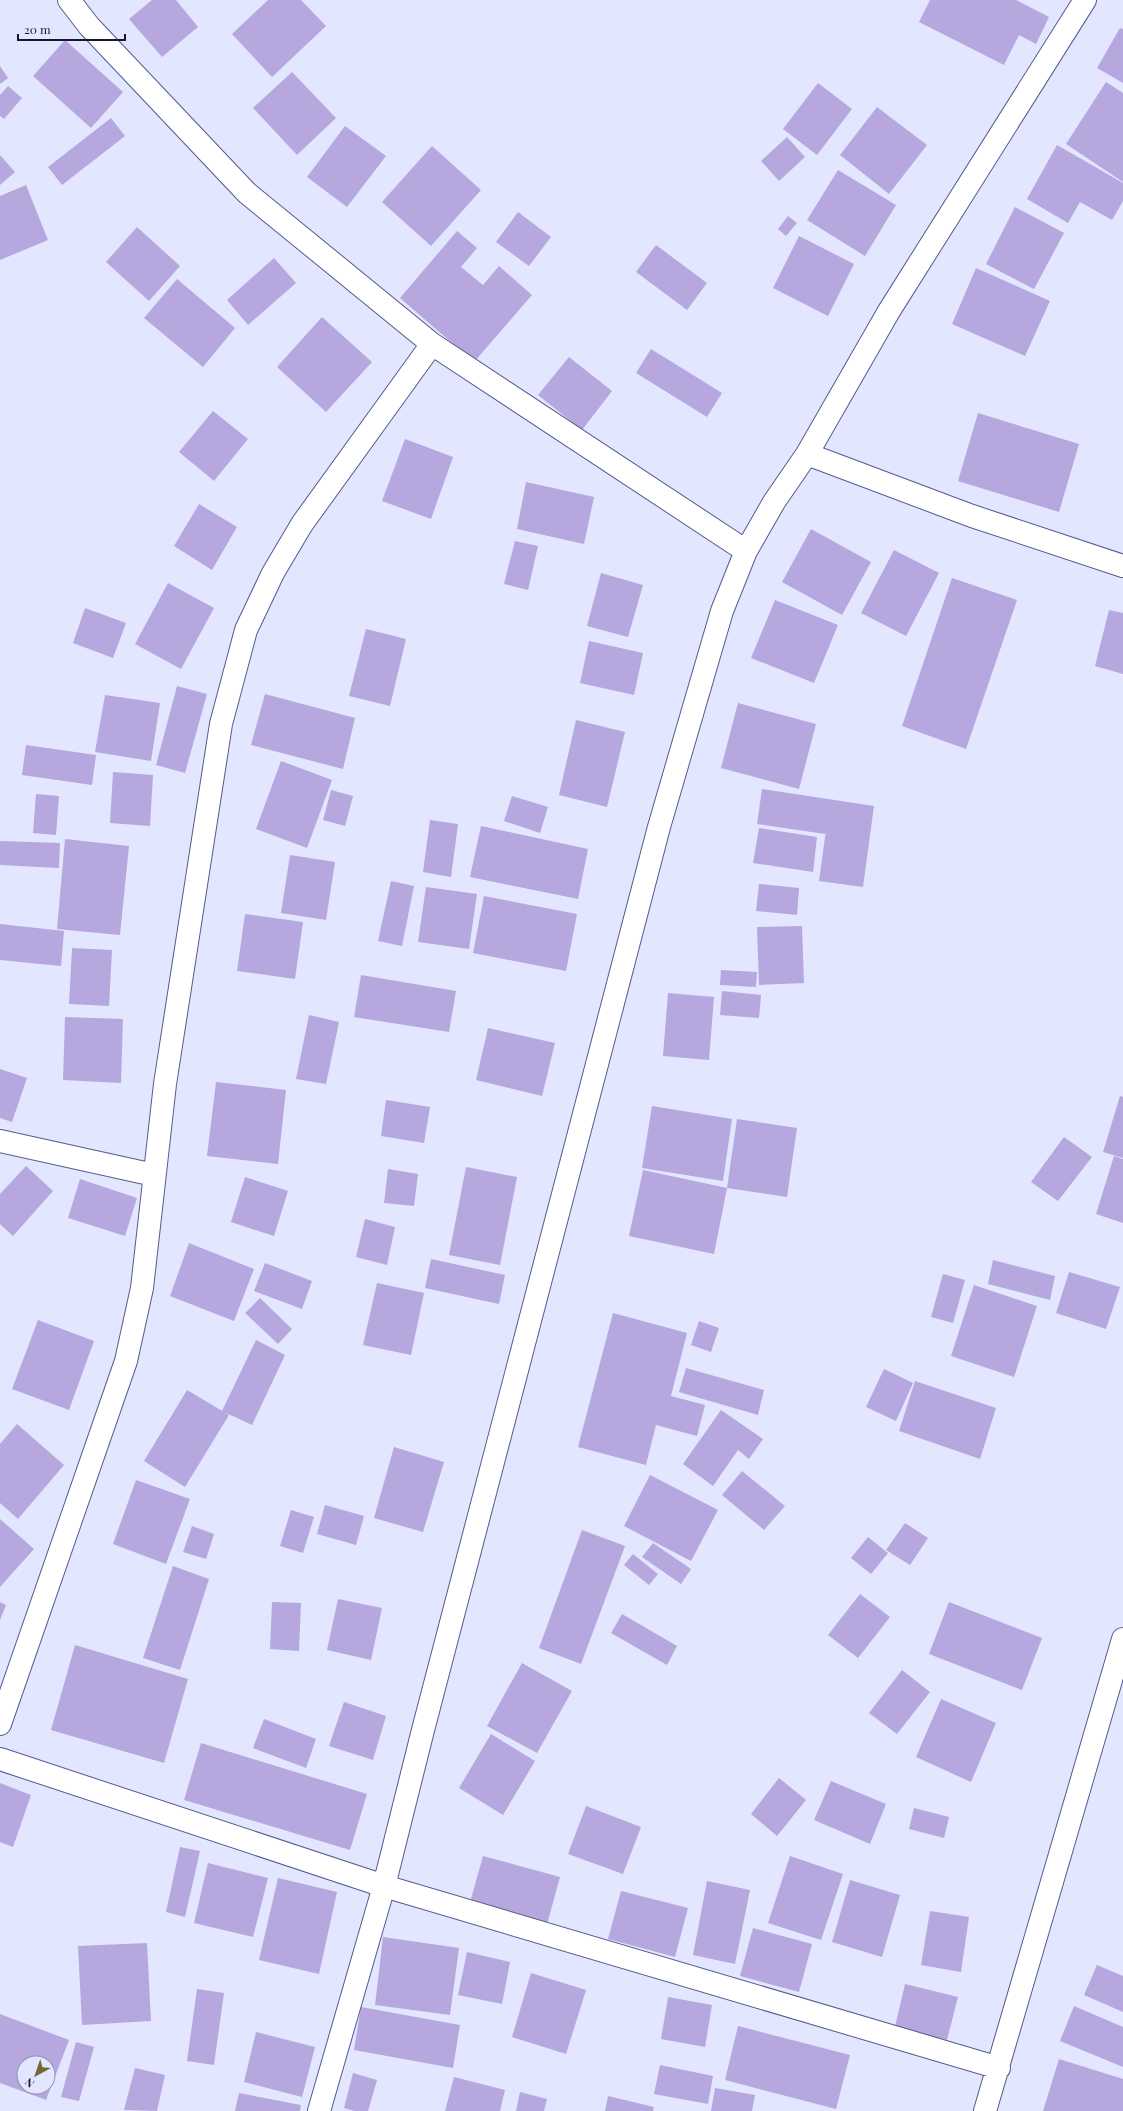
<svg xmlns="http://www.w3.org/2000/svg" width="1123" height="2111" viewBox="0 0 1123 2111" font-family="'Playfair Display',serif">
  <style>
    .building { fill: #b6a7df; fill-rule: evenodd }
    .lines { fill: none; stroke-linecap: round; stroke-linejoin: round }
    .street-casing { stroke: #545b8d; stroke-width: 24 }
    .street { stroke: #fff; stroke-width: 22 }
  </style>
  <rect width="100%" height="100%" fill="#e2e6fe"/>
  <path class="building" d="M152,0H176L198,27L162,57L129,19Z
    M268,0H301L326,26L272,77L232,34Z
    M930,0H1016L1049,17L1036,44L1019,35L1004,65L919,22Z
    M1120,28L1123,29V83L1097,68Z
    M65,40L123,92L91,128L33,76Z
    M0,66L8,78L0,84Z
    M292,72L336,118L297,155L253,108Z
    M1106,82L1123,93V182L1066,144Z
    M818,83L852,109L817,155L783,129Z
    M8,86L22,98L4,119L0,116V95Z
    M877,107L927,145L889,194L840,155Z
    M111,118L125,136L62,185L48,167Z
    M345,126L386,156L347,207L307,177Z
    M787,137L805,157L779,181L761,161Z
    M1057,145L1123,183V201L1112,220L1080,202L1068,223L1027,199Z
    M432,146L481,190L431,246L382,202Z
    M0,155L15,172L0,185Z
    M838,170L896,205L865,256L807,220Z
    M26,185L48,240L0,260V196Z
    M1015,207L1064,233L1034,289L986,264Z
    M518,212L551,237L529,266L496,242Z
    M788,216L797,223L786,236L778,229Z
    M137,227L180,266L149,301L106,262Z
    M457,231L477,248L461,267L483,285L499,266L532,295L474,362L400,298Z
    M799,236L854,264L828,316L773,288Z
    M656,245L707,283L687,310L636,272Z
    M274,258L296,283L248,325L227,300Z
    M976,268L1050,301L1025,356L952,324Z
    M177,279L235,328L203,367L144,318Z
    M322,317L372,362L326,412L277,367Z
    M651,349L722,393L707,417L636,373Z
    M569,357L612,391L582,430L538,395Z
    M213,411L248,439L214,481L179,452Z
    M978,413L1079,444L1059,512L958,481Z
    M405,439L453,457L431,519L382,501Z
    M526,482L594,497L584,544L517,529Z
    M199,504L237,527L212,570L174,546Z
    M811,529L871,562L842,615L782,582Z
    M515,541L538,546L528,590L504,584Z
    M894,550L939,573L906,636L861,613Z
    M601,573L643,585L628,637L587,626Z
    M952,578L1017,600L966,749L902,726Z
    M168,583L214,608L181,669L135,644Z
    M775,600L838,625L814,683L751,658Z
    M85,608L126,623L113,658L73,643Z
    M1109,610L1123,613V674L1095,666Z
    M366,629L406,639L390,706L349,696Z
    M589,641L643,653L634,695L580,683Z
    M177,686L207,694L185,773L156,765Z
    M265,694L355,718L343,769L251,745Z
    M105,695L160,703L151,761L95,752Z
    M738,703L816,724L799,789L721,768Z
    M576,720L625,732L607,807L559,795Z
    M26,745L96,755L92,785L22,775Z
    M281,761L332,780L307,848L256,829Z
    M113,772L153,775L150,826L110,823Z
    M762,789L874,806L863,887L819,881L826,830L825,834L757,824Z
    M331,790L353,796L345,826L323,820Z
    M36,794L59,796L56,835L33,833Z
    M512,796L548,807L540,833L504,821Z
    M430,820L458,824L451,877L423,872Z
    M481,826L588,849L578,899L470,877Z
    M759,828L817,837L813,872L753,863Z
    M65,839L129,846L120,935L57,929Z
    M0,841L60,843L59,868L0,865Z
    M290,855L335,862L326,920L281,913Z
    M391,881L414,886L402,946L378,941Z
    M759,884L799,888L797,915L756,911Z
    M426,887L477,894L469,949L418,942Z
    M484,896L577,914L566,971L473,953Z
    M245,914L303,922L295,979L237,971Z
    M0,924L64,931L61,966L0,960Z
    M802,926L804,983L759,985L757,927Z
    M72,948L112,950L109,1006L69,1004Z
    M721,970L757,972L756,987L720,985Z
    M361,975L456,991L449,1032L354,1017Z
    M722,991L761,995L759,1018L720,1015Z
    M668,993L714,997L709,1060L663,1056Z
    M309,1015L339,1022L326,1084L296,1079Z
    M65,1017L123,1019L121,1083L63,1080Z
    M488,1028L555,1043L542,1096L476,1080Z
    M0,1069L27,1078L12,1122L0,1118Z
    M216,1082L286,1090L278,1164L207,1156Z
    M1120,1096L1123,1097V1158L1103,1152Z
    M386,1100L430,1107L424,1143L381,1136Z
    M652,1106L732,1119L723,1181L642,1168Z
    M737,1119L797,1128L787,1197L727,1188Z
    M1064,1137L1092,1157L1058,1201L1031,1182Z
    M1114,1156L1123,1159V1223L1096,1214Z
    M26,1166L53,1191L13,1236L0,1224V1194Z
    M466,1167L517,1177L500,1265L449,1255Z
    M388,1169L418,1174L414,1206L384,1203Z
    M643,1170L727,1188L714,1254L629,1236Z
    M245,1177L288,1191L274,1236L231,1222Z
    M80,1179L137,1198L125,1236L68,1218Z
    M365,1219L395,1227L387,1265L356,1257Z
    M189,1243L254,1269L234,1321L170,1296Z
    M431,1259L505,1275L499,1304L425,1288Z
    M993,1260L1055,1276L1050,1300L988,1284Z
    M265,1263L312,1281L302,1309L254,1291Z
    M1069,1272L1120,1287L1106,1329L1056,1313Z
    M943,1274L965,1280L953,1323L931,1317Z
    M377,1283L424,1293L411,1355L363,1345Z
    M974,1285L1037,1306L1014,1377L951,1356Z
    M260,1298L292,1329L278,1344L245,1313Z
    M613,1313L687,1333L671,1396L705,1405L697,1436L656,1425L646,1465L578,1447Z
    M38,1320L94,1341L69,1410L12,1389Z
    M699,1321L719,1328L711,1352L691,1345Z
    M256,1340L285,1355L252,1425L222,1411Z
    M686,1368L764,1390L758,1415L679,1392Z
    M884,1369L913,1383L896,1421L866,1407Z
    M915,1381L996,1408L980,1459L899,1431Z
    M187,1390L229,1415L185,1487L144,1461Z
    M721,1410L763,1439L749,1459L738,1450L713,1486L683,1464Z
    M17,1424L64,1465L18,1519L0,1503V1444Z
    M394,1447L444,1462L423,1532L374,1518Z
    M742,1471L785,1506L764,1530L722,1495Z
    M650,1475L718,1510L691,1561L624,1526Z
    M136,1480L190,1499L166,1564L113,1544Z
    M325,1505L364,1516L356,1545L317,1534Z
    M291,1510L314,1517L303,1553L280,1546Z
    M0,1519L34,1549L0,1587Z
    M905,1523L928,1538L910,1565L886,1550Z
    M192,1526L214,1534L206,1559L183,1552Z
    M582,1530L625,1546L581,1664L539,1648Z
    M868,1537L888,1553L871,1574L851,1558Z
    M653,1543L691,1569L681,1584L642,1557Z
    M633,1554L658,1574L649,1585L624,1565Z
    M173,1566L209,1579L180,1670L143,1658Z
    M860,1594L890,1617L858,1658L828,1635Z
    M338,1599L382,1608L371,1660L327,1650Z
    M0,1602L6,1605L0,1620Z
    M272,1602L301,1603L299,1651L270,1649Z
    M949,1602L1042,1638L1022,1690L929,1654Z
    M622,1614L677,1646L667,1665L611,1633Z
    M75,1645L188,1679L164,1763L51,1730Z
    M522,1663L572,1691L537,1753L487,1726Z
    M902,1670L930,1692L897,1734L869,1713Z
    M941,1699L996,1723L971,1782L916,1757Z
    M344,1702L386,1716L373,1760L329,1746Z
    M264,1719L316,1739L306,1768L253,1748Z
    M491,1734L535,1761L503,1815L459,1788Z
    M201,1743L367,1794L350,1850L184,1800Z
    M779,1778L806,1800L777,1836L751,1814Z
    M831,1781L886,1804L870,1844L814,1820Z
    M0,1783L31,1795L13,1847L0,1842Z
    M586,1806L641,1827L623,1874L568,1854Z
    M914,1808L949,1817L944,1838L909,1829Z
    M180,1847L200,1851L185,1917L166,1912Z
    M483,1856L560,1877L546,1928L469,1906Z
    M790,1856L843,1874L821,1940L768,1923Z
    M208,1863L268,1878L253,1937L194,1923Z
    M278,1878L337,1892L319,1974L259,1960Z
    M850,1880L900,1895L882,1957L832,1942Z
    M707,1881L750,1890L735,1964L693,1955Z
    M621,1891L688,1908L675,1957L608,1939Z
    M930,1911L969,1917L961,1972L921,1965Z
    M753,1928L812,1944L799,1992L740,1976Z
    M383,1937L459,1948L450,2015L375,2005Z
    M147,1943L151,2021L82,2025L78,1946Z
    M467,1952L510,1962L502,2004L458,1995Z
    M1097,1965L1123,1976V2012L1084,1995Z
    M531,1973L586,1990L566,2054L512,2037Z
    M905,1984L958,1997L947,2040L895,2027Z
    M197,1989L224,1993L214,2065L187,2061Z
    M668,1997L712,2005L705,2047L661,2039Z
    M1074,2006L1123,2027V2067L1060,2041Z
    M361,2007L460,2025L453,2068L354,2050Z
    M0,2014L69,2040L46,2100L0,2083ZM24,2063H48V2087H24Z
    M738,2026L850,2055L836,2109L725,2080Z
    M256,2032L315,2047L302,2097L244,2082Z
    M76,2042L94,2047L79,2101L61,2097Z
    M1059,2059L1123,2079V2111H1043Z
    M660,2065L713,2076L708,2104L654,2094Z
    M135,2068L165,2075L157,2111L124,2110Z
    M353,2073L377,2080L368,2111H354L344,2108Z
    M454,2077L505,2090L500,2111H445Z
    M715,2088L755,2095L752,2111H711Z
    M520,2092L547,2099L544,2111H516Z
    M239,2093L301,2105L300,2111H235Z
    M608,2096L654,2107L653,2111H605Z"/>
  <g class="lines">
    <g class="street-casing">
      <path id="street" d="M69,0L89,26L247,193L432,344L746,551
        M807,454L972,516L1123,566
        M0,1141L154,1175
        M0,1724L126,1361L142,1288L165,1084L221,724L246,630L273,573L302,524L432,344
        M0,1759L384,1886L999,2068
        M319,2111L384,1886L423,1730L659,827L722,611L746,551L774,502L807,454L889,311L1085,0
        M985,2111L1123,1639"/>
    </g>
    <use href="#street" class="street"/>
  </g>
  <g transform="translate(36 2075) rotate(220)"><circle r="19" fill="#e2e6fe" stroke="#9094aa"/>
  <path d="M0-3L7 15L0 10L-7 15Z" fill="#746835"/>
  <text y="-6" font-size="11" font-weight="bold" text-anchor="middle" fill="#15182c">N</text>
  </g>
  <path d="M18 34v6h107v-6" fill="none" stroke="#15182c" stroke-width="2"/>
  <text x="24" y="34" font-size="12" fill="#15182c" stroke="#e2e6fe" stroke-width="3" paint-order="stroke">20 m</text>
</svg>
